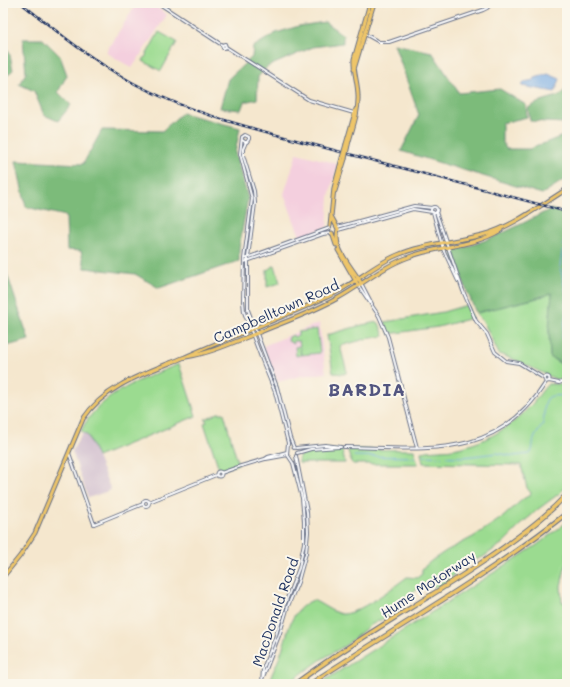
<svg xmlns="http://www.w3.org/2000/svg" width="570" height="687" viewBox="0 0 570 687" font-family="Mali,sans-serif">
  <style>
    .built { fill: #f4cfde }
    .industrial { fill: #d0bdce }
    .green { fill: #9bdb90; stroke: #5b8577 }
    .forest { fill: #7cbb7a; stroke: #4c756c }
    .water { fill: #77aae3; stroke: #496ca0 }
    .lines { fill: none; stroke-linecap: round; stroke-linejoin: round }
    .stream { stroke: #77aae3; stroke-width: 1 }
    .minor-casing { stroke: #676f85; stroke-width: 4 }
    .major-casing { stroke: #676f85; stroke-width: 5 }
    .highway-casing { stroke: #676f85; stroke-width: 5.5 }
    .minor { stroke: #fff; stroke-width: 2 }
    .major { stroke: #eec569; stroke-width: 3 }
    .highway { stroke: #eec569; stroke-width: 3.5 }
    .rail-casing { stroke: #1b2f5e; stroke-width: 2.5 }
    .rail { stroke: #fbf7ec; stroke-width: 1; stroke-dasharray: 3; stroke-linecap: butt }
    .major-bridge-casing { stroke: #676f85; stroke-width: 5; stroke-linecap: butt }
    .major-bridge { stroke: #eec569; stroke-width: 3 }
    .labels { text-anchor: middle; dominant-baseline: central; stroke-width: 4; stroke-linejoin: round; paint-order: stroke }
    .street-label { font-size: 14px; fill: #1b2f5e; stroke: #fbf7ec }
    .district-label { font-size: 18px; font-weight: bold; letter-spacing: 1px; fill: #525580; stroke: #fbf7ec }
  </style>
  <rect width="100%" height="100%" fill="#fbf7ec"/>
  <filter id="ink" filterUnits="userSpaceOnUse"><feTurbulence type="fractalNoise" baseFrequency=".025" numOctaves="2"/><feDisplacementMap in="SourceGraphic" scale="8" xChannelSelector="R" yChannelSelector="G"/><feConvolveMatrix kernelMatrix="1 2 1 2 8 2 1 2 1" color-interpolation-filters="sRGB"/></filter>
  <filter id="wash" filterUnits="userSpaceOnUse"><feTurbulence type="fractalNoise" baseFrequency=".012" numOctaves="4" result="noise"/><feDisplacementMap in="SourceGraphic" scale="16" xChannelSelector="R" yChannelSelector="G"/><feGaussianBlur stdDeviation="0.9" result="paint"/><feColorMatrix in="noise" values="0 0 0 0 0 0 0 0 0 0 0 0 0 0 0 0 0 1.4 0 .05"/><feComposite in="paint" operator="in"/></filter>
  <g filter="url(#wash)">
    <rect width="100%" height="100%" fill="#f5e7ce"/>
    <path class="built" d="M137,3H151L167,15L132,68L107,53V50Z
      M297,153L335,163L337,166L329,197L327,227L300,237L284,194Z
      M319,323L326,373L301,376L278,382L263,346Z"/>
    <path class="industrial" d="M83,432L88,436L111,490L88,498L72,451Z"/>
    <path class="green" d="M159,32L177,42L161,71L143,61Z
      M275,265L280,283L267,287V270Z
      M552,293L549,329L550,357L567,368V376L557,380L518,361L499,354L484,323L476,313L537,298Z
      M467,305L472,318L438,327L389,334L385,322L443,312Z
      M377,322L379,323L384,336L366,339L340,346L347,372L344,374L333,373L327,335L362,325Z
      M317,329L320,353L301,355L300,348L301,355L296,356L295,347L300,346L299,341H293L294,344L288,341L289,337L293,335L294,337L298,336V332Z
      M179,364L196,416L97,457L88,436L81,431C99,393 143,379 179,364Z
      M567,382V486L560,493L537,510L533,514L521,524L516,530L503,543L483,557L470,562L458,569L450,580L436,587L428,585L422,587L411,593L403,602L402,606L392,614L369,626L346,645L322,659L287,684H269L270,679C274,669 279,660 282,650C290,628 289,611 313,600C322,604 332,612 341,614C356,616 395,586 407,577L417,578L422,574V569L431,561L446,551L473,537L503,517L523,499L530,495L531,493L527,488L521,465L423,463L421,452C433,449 446,451 458,448C487,442 513,426 533,403C538,397 542,390 548,384H561Z
      M218,413H224L238,464L237,465L221,470L219,469L204,423L207,422L205,419Z
      M349,449L414,450L418,464H353L351,462L348,451Z
      M323,450H342L345,463H299V456L307,452Z
      M567,522V560L561,586L562,602H567V684H319L537,545Z"/>
    <path class="forest" d="M325,22L343,35V43L313,47L267,67L258,77L257,99L244,102L241,110L220,108L228,79L252,57L253,47L276,33L299,26Z
      M23,39H43L60,56L67,75L58,92L71,105L58,121L44,115L34,91L19,84L26,73Z
      M394,44L432,52L459,93L500,89L526,105L527,117L502,123V140L506,149H530L565,135L563,123L530,121L528,108L541,101L561,95L567,87V178L542,194L401,151L419,115Z
      M3,46L9,51L13,70L3,80Z
      M182,113L240,128L235,153L248,198L239,248V261L159,288L135,274L85,268L81,251L67,250L66,216L26,207L16,161L83,164L102,130L162,131Z
      M551,209L567,214V367L550,357L549,329L552,293L537,298L476,313L452,254L454,250C489,242 519,225 551,209Z
      M3,262L29,340L3,347Z"/>
    <path class="water" d="M548,74L560,79L555,92L522,86L521,85L524,82L534,80L535,78Z"/>
    <g class="lines">
      <path class="stream" d="M567,236L563,244L560,267L566,293V314L562,338L567,355
        M563,375L567,361
        M354,456L415,457
        M423,456L464,457L497,453L513,456L530,454C534,449 532,444 534,439C536,433 541,429 543,423C545,416 543,407 546,401C550,391 562,400 567,392"/>
    </g>
  </g>
  <g filter="url(#ink)">
    <g class="lines">
      <g class="minor-casing">
        <path id="minor" d="M158,3L222,45L225,44L226,47L223,48L222,45
          M365,34L379,42H389L483,10L487,8L492,3
          M226,47L309,100L354,113
          M242,140L245,142H247L249,139V137L245,135L242,137L240,154L252,199L244,259L243,301L244,312L262,360L275,392L288,443L287,454L293,463L302,498L304,521V543L299,568L284,606L276,635L263,669L262,684
          M246,142L243,149V155L254,191L255,203L248,257V310L277,387L290,438L294,448
          M431 210a3 3 0 1 1 6 0a3 3 0 1 1-6 0Z
          M433,212L443,249L458,281
          M436,212L463,291L476,321L487,334L495,352L506,361L519,363L524,366L545,379
          M337,227L414,206L432,208
          M338,230L413,209L432,212
          M244,259L330,228
          M244,262L323,234L331,233
          M361,283L372,304
          M358,285L379,316L388,337L417,448
          M544.5 379a2.5 2.5 0 1 1 5 0a2.5 2.5 0 1 1-5 0Z
          M549,381L559,383L567,380
          M344,447C424,448 497,462 546,382
          M296,448L325,445L341,447
          M69,453L94,524L143,504
          M297,453L311,449L339,447
          M266,459L288,455
          M216.5 474a2.5 2.5 0 1 1 5 0a2.5 2.5 0 1 1-5 0Z
          M221,473L241,466L265,459L268,457L287,452
          M143 503a3 3 0 1 1 6 0a3 3 0 1 1-6 0Z
          M149,502L216,475
          M263,677L280,633L288,606L298,582L306,553L308,532L307,512L296,456"/>
      </g>
      <g class="major-casing">
        <path id="major" d="M354,69L374,3
          M346,144L356,109
          M348,145C352,129 359,112 358,96C358,83 353,71 354,59L370,3
          M335,191L345,159
          M331,216L338,229C332,249 352,266 361,283
          M330,226L334,188L342,158
          M332,233L336,245
          M338,250L358,285
          M186,357C212,353 236,341 260,332C287,321 313,312 338,298C362,285 383,266 409,257C439,245 472,248 501,230
          M3,577L20,556L35,533L83,419C106,384 149,372 185,357C232,336 280,319 327,297C353,286 373,264 400,254C426,243 455,242 482,235C511,228 541,205 567,189"/>
      </g>
      <g class="highway-casing">
        <path id="highway" d="M295,684C355,639 422,603 484,561C513,541 543,520 567,494
          M311,684L322,676C404,623 490,574 567,513"/>
      </g>
      <use href="#minor" class="minor"/>
      <use href="#major" class="major"/>
      <use href="#highway" class="highway"/>
      <g class="rail-casing">
        <path id="rail" d="M21,3C60,34 100,67 145,89C197,115 255,129 311,144C396,167 482,188 567,212"/>
      </g>
      <use href="#rail" class="rail"/>
      <g class="major-bridge-casing">
        <path id="major-bridge" d="M342,158L346,144
          M345,159L348,145"/>
      </g>
      <use href="#major-bridge" class="major-bridge"/>
    </g>
  </g>
  <g class="labels">
    <g class="street-label">
      <text transform="translate(276 311) rotate(-24)">Campbelltown Road</text>
      <text transform="translate(428 584) rotate(-33)">Hume Motorway</text>
      <text transform="translate(275 612) rotate(-71)">MacDonald Road</text>
    </g>
    <g class="district-label">
      <text x="367" y="389">BARDIA</text>
    </g>
  </g>
  <rect width="570" height="687" fill="none" stroke="#fbf7ec" stroke-width="16"/>
</svg>
